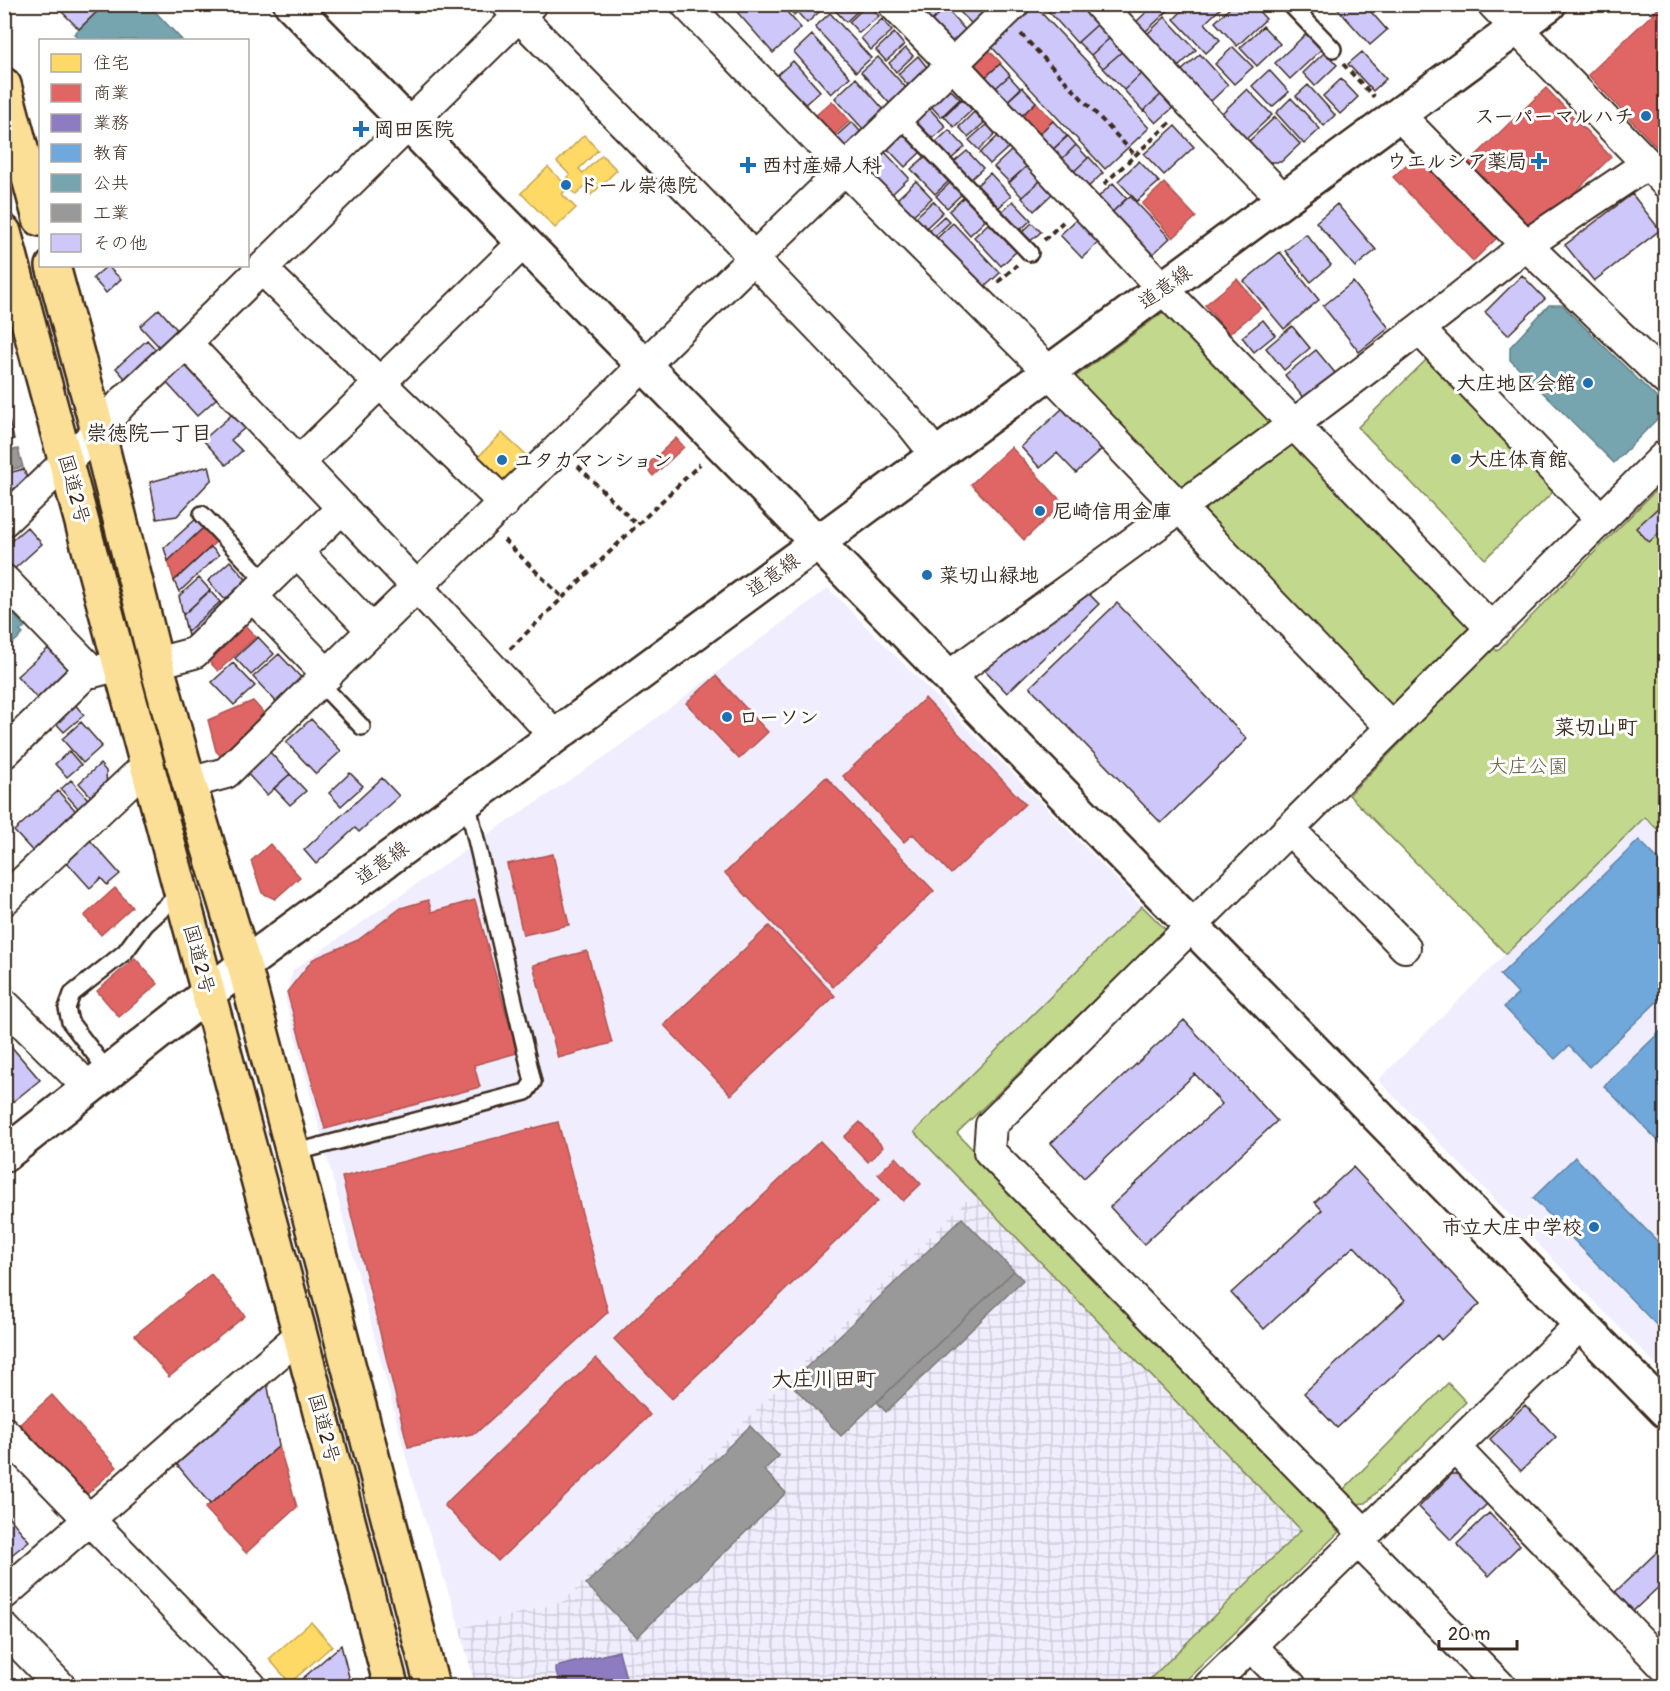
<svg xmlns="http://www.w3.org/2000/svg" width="1670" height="1691" viewBox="0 0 1670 1691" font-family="Pangolin,'Klee One',sans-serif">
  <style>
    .built { fill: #f0eefe }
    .industrial { fill: url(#industrial-grid) }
    .green { fill: #c2d88d; stroke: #7e8156; stroke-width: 1.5 }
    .homes { fill: #ffd966; stroke: #c4a450; stroke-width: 1.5 }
    .shops { fill: #e06666; stroke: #ae5450; stroke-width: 1.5 }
    .offices { fill: #8e7cc3; stroke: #756392; stroke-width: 1.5 }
    .schools { fill: #6fa8dc; stroke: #5f82a3; stroke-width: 1.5 }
    .public { fill: #76a5af; stroke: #648084; stroke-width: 1.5 }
    .industry { fill: #999; stroke: #7d7874; stroke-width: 1.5 }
    .building { fill: #cec7fa; stroke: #3b2a1e; stroke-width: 1.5 }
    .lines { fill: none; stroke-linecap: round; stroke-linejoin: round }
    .lane-casing { stroke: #3b2a1e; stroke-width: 20 }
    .street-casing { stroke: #3b2a1e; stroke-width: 34 }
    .secondary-casing { stroke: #3b2a1e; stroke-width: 38 }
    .highway-casing { stroke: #3b2a1e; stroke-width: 38 }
    .path { stroke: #3b2a1e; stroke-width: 4; stroke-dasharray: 6 4.5; stroke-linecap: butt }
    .lane { stroke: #fff; stroke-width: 15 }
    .street { stroke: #fff; stroke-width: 30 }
    .secondary { stroke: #fff; stroke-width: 33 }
    .highway { stroke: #fbdf96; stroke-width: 33 }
    .poi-dot { fill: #1f6fb2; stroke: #fff; stroke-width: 2 }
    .labels { text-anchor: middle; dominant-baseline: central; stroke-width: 6; stroke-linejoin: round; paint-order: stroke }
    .poi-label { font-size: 20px; font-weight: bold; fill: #3b2a1e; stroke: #fff; text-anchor: start }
    .street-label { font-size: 20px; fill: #3b2a1e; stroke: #fff }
    .park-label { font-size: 20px; fill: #645e3f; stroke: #fff }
    .neighbourhood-label { font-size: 21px; font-weight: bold; fill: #3b2a1e; stroke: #fff }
  </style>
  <defs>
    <pattern id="industrial-grid" width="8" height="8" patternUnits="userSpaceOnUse" patternTransform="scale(1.5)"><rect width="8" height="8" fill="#f0eefe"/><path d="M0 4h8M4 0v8" fill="none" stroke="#cfccd9"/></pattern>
  </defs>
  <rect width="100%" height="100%" fill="#fff"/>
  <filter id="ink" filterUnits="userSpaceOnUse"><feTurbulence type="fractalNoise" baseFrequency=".0167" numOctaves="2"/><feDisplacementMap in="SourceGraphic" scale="12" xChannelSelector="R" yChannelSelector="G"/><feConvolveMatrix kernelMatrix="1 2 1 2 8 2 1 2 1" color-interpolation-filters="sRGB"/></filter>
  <g filter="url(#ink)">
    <path class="built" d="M828,588L1047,808L1142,906L914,1132L973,1194L563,1602L460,1628L413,1483L285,998L293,970L490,833L606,756Z
      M1665,796V1374L1378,1080Z"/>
    <path class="industrial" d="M973,1194L1301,1530L1143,1686H475L460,1628L563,1602Z"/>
    <path class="green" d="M1165,311L1497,651L1665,481V837L1645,817L1506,954L1349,795L1413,730L1074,378Z
      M1426,360L1554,491L1485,559L1358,427Z
      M1142,906L1166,930L957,1133L1339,1532L1180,1686H1143L1301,1530L914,1132Z
      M1448,1383L1466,1402L1366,1503L1355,1504L1342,1491Z"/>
    <path class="homes" d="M584,135L598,150L579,169L583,173L602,155L617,170L591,195L584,187L576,195L568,188L562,194L576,208L555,228L521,193L548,167L563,182L570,175L557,162Z
      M502,433L530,459L500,488L473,462Z
      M311,1622L332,1646L290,1683L269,1659Z"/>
    <path class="shops" d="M1663,4H1666V157L1588,75Z
      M985,46L1001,63L979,83L967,63Z
      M1546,88L1611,157L1537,229L1528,228L1467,164Z
      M832,101L850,121L832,137L814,117Z
      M1036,102L1053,121L1033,141L1015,122Z
      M1418,154L1498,237L1473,261L1393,177Z
      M1164,183L1196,217L1173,238L1142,204Z
      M1237,279L1261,308L1229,334L1205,305Z
      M676,438L684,447L653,476L645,467Z
      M1011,447L1063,503L1024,540L971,484Z
      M204,527L217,541L174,581L168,561Z
      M242,622L256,637L218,671L205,657Z
      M716,676L768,732L739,759L686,703Z
      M925,698L1025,804L951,874L913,834L904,842L843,776Z
      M253,701L269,719L225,760L216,751L208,720Z
      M826,777L934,891L833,987L725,873Z
      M270,844L300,877L275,899L262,893L251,861Z
      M553,854L569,925L523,935L507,864Z
      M115,888L132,907L101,935L84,916Z
      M428,900L432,912L475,900L517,1053L474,1065L480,1087L325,1129L287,992L313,959L358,940L401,908Z
      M769,926L835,996L731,1095L664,1025Z
      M587,951L612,1043L558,1058L533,965Z
      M135,958L158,984L119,1017L97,991Z
      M558,1122L608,1312L476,1433L408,1447L342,1177Z
      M860,1122L883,1147L868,1162L844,1137Z
      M820,1141L878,1201L672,1399L614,1339Z
      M896,1157L921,1184L903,1201L878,1174Z
      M211,1274L245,1316L169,1377L135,1335Z
      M596,1358L650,1415L498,1561L444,1505Z
      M52,1395L117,1467L85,1496L20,1424Z
      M279,1446L297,1507L246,1553L205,1508Z"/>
    <path class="offices" d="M619,1651L628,1686H560L555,1667Z"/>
    <path class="schools" d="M1639,840L1666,867V993L1589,1067L1569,1046L1555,1059L1504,1007L1518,994L1500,975Z
      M1666,1026V1149L1604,1086Z
      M1575,1157L1666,1250V1335L1533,1198Z"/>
    <path class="public" d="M105,4H148L182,40H81L74,34Z
      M1549,305H1562L1666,407V410L1614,463L1510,360V347Z
      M14,615L25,627L20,631L23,634L4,651V618L6,616L9,619Z"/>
    <path class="industry" d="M18,449L23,467L4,471V452Z
      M962,1218L1014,1271L841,1436L790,1383Z
      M1014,1271L1023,1280L886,1412L877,1402Z
      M750,1426L779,1456L764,1470L786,1493L637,1637L586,1584Z"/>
    <path class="building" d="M67,4H105L79,29L61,11Z
      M730,4H780L801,28L773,53Z
      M785,4H827V5L807,23L797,12L794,15Z
      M840,4H865L846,22L834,9Z
      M868,4L879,16L859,33L849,22Z
      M918,4H938L943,10L925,27L910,12Z
      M965,4H980L987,12L973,25L959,11Z
      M1042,4H1082L1099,23L1077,43Z
      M1155,4L1173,6L1145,32L1136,22Z
      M1189,4H1217L1221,8L1205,23L1220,40L1206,53L1174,19Z
      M1234,4H1252L1266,19L1237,46L1215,22Z
      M1339,4H1364L1387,30L1370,45L1336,7Z
      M1034,5L1149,128L1105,169L990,45Z
      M946,8L967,32L952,46L925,27Z
      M830,13L871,58L856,72L815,27Z
      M1165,17L1196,50L1176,69L1145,36Z
      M882,19L892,31L871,50L861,38Z
      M1099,23L1112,36L1091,55L1078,42Z
      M1263,26L1280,44L1257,66L1240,48Z
      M894,33L904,45L886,61L876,50Z
      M1307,33L1322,49L1290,79L1275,63Z
      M812,35L850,77L831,94L794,52Z
      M1112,36L1124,50L1103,68L1091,55Z
      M1233,47L1253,67L1234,84L1215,64Z
      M906,48L913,56L896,72L889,63Z
      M1124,50L1144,71L1124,90L1103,68Z
      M1325,52L1337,65L1315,86L1303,73Z
      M1362,52L1386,79L1373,91L1348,64Z
      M1200,54L1228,85L1208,104L1179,73Z
      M918,56L926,66L925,72L909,86L898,74Z
      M878,57L908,90L891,105L861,72Z
      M793,61L820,91L802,107L775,77Z
      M1000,64L1010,75L989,94L979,83Z
      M1269,70L1289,92L1272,107L1252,86Z
      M1144,71L1164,92L1143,111L1124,90Z
      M1009,76L1021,89L1001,107L989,94Z
      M856,78L885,111L864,130L835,98Z
      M1341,79L1358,97L1340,114L1323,96Z
      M1308,85L1335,115L1324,126L1296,96Z
      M1022,87L1036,102L1015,122L1001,107Z
      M1247,89L1272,115L1245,140L1221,114Z
      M944,90H951L960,99L941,117L929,104Z
      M1164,92L1176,105L1156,123L1144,110Z
      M1291,98L1320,129L1304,144L1276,113Z
      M962,99L972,110L954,127L944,116Z
      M929,108L946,127L930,141L913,123Z
      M974,112L984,123L968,137L959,127Z
      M1275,117L1300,144L1281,162H1267L1248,142Z
      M1053,121L1067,136L1049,153L1035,138Z
      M852,122L865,137L845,150L834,138Z
      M987,124L995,134L979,150L969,140Z
      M1175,126L1194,147L1164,175L1144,154Z
      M902,130L922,151L905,167L885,146Z
      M949,130L965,147L950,160L934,144Z
      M998,136L1009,147L990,164L980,153Z
      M1068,136L1076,145L1058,163L1049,153Z
      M1076,145L1088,158L1070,175L1058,163Z
      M883,150L909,178L891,195L869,172L868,164Z
      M1012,150L1027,166L1009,182L994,167Z
      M967,151L983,168L970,180L954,162Z
      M927,155L950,180L935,194L911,169Z
      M1089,157L1103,173L1084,191L1070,175Z
      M1139,161L1159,182L1137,201L1118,181Z
      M1027,166L1040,181L1022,197L1009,183Z
      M990,173L1011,196L996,210L974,188Z
      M916,181L932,198L911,217L896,200Z
      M952,181L963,193L947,208L936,196Z
      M1040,181L1052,194L1034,211L1022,198Z
      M1113,183L1127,198L1108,216L1094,201Z
      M1632,194L1660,230L1594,281L1565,245Z
      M966,195L987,219L970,235L949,211Z
      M1130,196L1170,238L1153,254H1145L1108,216Z
      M933,201L943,212L924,230L914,219Z
      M1013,201L1031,220L1017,233L999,214Z
      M1337,204L1376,250L1355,267L1316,222Z
      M944,216L950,222L932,239L926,233Z
      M1078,218L1100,241L1082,258L1060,235Z
      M991,221L1018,250L1001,266L974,237Z
      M953,223L1000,273L980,291L934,241Z
      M1032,223L1041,232L1027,244L1019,235Z
      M1306,234L1331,265L1311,282L1285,251Z
      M1280,252L1319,300L1284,329L1244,281Z
      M107,266L121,279L106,293L93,278Z
      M1522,275L1545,299L1508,335L1485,312Z
      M1353,282L1389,328L1359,352L1323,306Z
      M159,309L180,333L162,350L140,326Z
      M1263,320L1275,335L1254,352L1242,337Z
      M1292,326L1310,348L1284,370L1266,348Z
      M147,340L160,354L129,383L116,368Z
      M1316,350L1336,374L1305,400L1285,375Z
      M186,363L217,398L197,416L165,381Z
      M1064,407L1103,448L1076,473L1057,453L1040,468L1021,447Z
      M235,412L247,426L231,440L242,451L226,465L203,440Z
      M7,414L14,439L4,442V415Z
      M209,466L212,479L177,516L157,519L150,482Z
      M24,469L28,482L6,504L4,474Z
      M1660,506L1666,513V527L1649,542L1636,528Z
      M196,519L204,527L168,561L164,548Z
      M27,527L42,544L12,571L4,563V547Z
      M211,547L219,555L179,592L174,581Z
      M230,561L251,585L229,604L208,581Z
      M199,578L210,590L183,615L179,596Z
      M1085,590L1099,604L1007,693L982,667Z
      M210,591L220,602L187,632L183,615Z
      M220,602L227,611L190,644L187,632Z
      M1117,603L1247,739L1161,823L1030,687Z
      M258,637L274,654L251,675L235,658Z
      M50,647L72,670L41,703L17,676Z
      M279,654L308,685L283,709L253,677Z
      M233,663L255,686L234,705L212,682Z
      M72,701L84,715L64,732L52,719Z
      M311,719L341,751L316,774L286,742Z
      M81,722L102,746L83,763L62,739Z
      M267,749L290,774L267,795L244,770Z
      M69,751L81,765L67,777L55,764Z
      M100,764L106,771L107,794L97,803L79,783Z
      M350,773L363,786L341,806L329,793Z
      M290,774L306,791L290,805L274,788Z
      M382,778L399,796L359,832L355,828L316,864L304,850Z
      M71,780L95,807L85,816L61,789Z
      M58,791L83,819L39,858L14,831Z
      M88,838L120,874L107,885L101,878L90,888L64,859Z
      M1184,1020L1277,1121L1144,1244L1110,1207L1222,1104L1195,1074L1084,1178L1051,1143Z
      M4,1038L40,1080L4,1109Z
      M1353,1167L1480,1304L1441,1340L1437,1335L1337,1428L1304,1393L1405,1300L1354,1246L1264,1329L1231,1293L1322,1210L1315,1202Z
      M267,1382L279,1446L210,1504L174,1461Z
      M1525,1405L1556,1437L1521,1471L1490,1439Z
      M1452,1474H1461L1489,1502L1451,1540L1419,1507Z
      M4,1511L29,1541L4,1561Z
      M1489,1513L1520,1545L1489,1576L1457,1544Z
      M1662,1547L1666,1550V1580L1629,1615L1611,1596Z
      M341,1645L349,1677L339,1686H294Z"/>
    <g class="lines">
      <g class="lane-casing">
        <path id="lane" d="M1290,4L1333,49
          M899,117L1030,253
          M202,514L266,582
          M320,683L362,727
          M109,1073L70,1022L67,1008L72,994L125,952L145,925L181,892
          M293,1153L526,1092L533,1082L467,801"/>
      </g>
      <g class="street-casing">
        <path id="street" d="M507,4L738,240L754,260L909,421L936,455
          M686,4L860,184L1049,372L1391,727
          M893,4L953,65L1162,288L1491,628
          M1099,4L1191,104L1284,200
          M1493,4L1666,183
          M1647,164L1526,245L1666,380
          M262,269L504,503
          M1420,330L1601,519
          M186,343L418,588L555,736
          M299,462L524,242
          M4,521L98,431L122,403L186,343L531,4
          M297,552L373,631
          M4,580L93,672L120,665
          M252,596L328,675
          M156,663L194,653L342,508
          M948,677C1142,535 1338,396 1526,245L1399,115
          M4,753L86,673L93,672
          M189,783L226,773L1014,4
          M1289,829L1405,947
          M4,900L146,766
          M4,1004L89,1088
          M4,1432L251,1686
          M1454,1447L1666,1668
          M1365,1534L989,1151L991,1125L1666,455
          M1358,1541L1500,1686
          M4,1594L300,1335
          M4,1628L60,1686
          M1251,1646L1291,1686
          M1209,1686L1580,1325"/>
      </g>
      <g class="secondary-casing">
        <path id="secondary" d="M291,4L1666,1411
          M4,1155L244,965L1549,4"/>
      </g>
      <g class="highway-casing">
        <path id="highway" d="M4,85L40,219
          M4,232L300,1335L391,1686
          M53,266L98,431L156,663L189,783L244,965L432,1686"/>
      </g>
      <path class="path" d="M1021,34L1135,155
        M1343,64L1374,97
        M1104,184L1171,122
        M1044,240L1063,222
        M998,282L1017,265
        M578,466L637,525
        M504,540L563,598
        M510,649L700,464"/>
      <use href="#lane" class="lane"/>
      <use href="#street" class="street"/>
      <use href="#secondary" class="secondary"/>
      <use href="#highway" class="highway"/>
    </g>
  </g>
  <g class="poi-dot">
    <circle cx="1646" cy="116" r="6"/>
    <path d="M358 120h6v6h6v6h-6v6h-6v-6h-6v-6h6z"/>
    <path d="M1536 152h6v6h6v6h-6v6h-6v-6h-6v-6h6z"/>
    <path d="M745 156h6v6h6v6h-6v6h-6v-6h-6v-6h6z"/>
    <circle cx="566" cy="185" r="6"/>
    <circle cx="1588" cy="383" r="6"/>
    <circle cx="1456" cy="459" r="6"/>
    <circle cx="502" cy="460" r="6"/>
    <circle cx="1040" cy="511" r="6"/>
    <circle cx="927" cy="575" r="6"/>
    <circle cx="727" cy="717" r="6"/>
    <circle cx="1594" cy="1227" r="6"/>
  </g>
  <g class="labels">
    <g class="poi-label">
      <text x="1634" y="116" text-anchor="end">スーパーマルハチ</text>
      <text x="374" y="129">岡田医院</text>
      <text x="1527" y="161" text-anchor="end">ウエルシア薬局</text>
      <text x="762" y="165">西村産婦人科</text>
      <text x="578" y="185">ドール崇徳院</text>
      <text x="1576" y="383" text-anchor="end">大庄地区会館</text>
      <text x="1468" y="459">大庄体育館</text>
      <text x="514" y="460">ユタカマンション</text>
      <text x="1052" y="511">尼崎信用金庫</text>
      <text x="939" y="575">菜切山緑地</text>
      <text x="739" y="717">ローソン</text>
      <text x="1582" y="1227" text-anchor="end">市立大庄中学校</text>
    </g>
    <g class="street-label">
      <text transform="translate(1165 287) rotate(-36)">道意線</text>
      <text transform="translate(74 489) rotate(75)">国道2号</text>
      <text transform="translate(773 575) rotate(-36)">道意線</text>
      <text transform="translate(382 863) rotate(-36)">道意線</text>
      <text transform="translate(199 959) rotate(75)">国道2号</text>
      <text transform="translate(324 1428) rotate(75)">国道2号</text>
    </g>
    <g class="park-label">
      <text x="1528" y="766">大庄公園</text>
    </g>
    <g class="neighbourhood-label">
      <text x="149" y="433">崇徳院一丁目</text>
      <text x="1596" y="727">菜切山町</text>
      <text x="824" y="1379">大庄川田町</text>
    </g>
  </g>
  <rect width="1670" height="1691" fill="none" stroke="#fff" stroke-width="24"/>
  <rect x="12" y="12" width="1646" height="1667" fill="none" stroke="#3b2a1e" stroke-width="2" filter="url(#ink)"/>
  <rect x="39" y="39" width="210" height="228" fill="#ffffff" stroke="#b1aaa5" stroke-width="1.5"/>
  <rect x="51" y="54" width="30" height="18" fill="#ffd966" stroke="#b1aaa5" stroke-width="1.5"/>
  <text x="93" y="69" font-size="18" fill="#3b2a1e">住宅</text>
  <rect x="51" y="84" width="30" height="18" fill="#e06666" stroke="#b1aaa5" stroke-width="1.5"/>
  <text x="93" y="99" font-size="18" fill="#3b2a1e">商業</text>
  <rect x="51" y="114" width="30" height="18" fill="#8e7cc3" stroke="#b1aaa5" stroke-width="1.5"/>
  <text x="93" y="129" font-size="18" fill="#3b2a1e">業務</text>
  <rect x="51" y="144" width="30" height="18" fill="#6fa8dc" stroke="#b1aaa5" stroke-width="1.5"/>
  <text x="93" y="159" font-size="18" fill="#3b2a1e">教育</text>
  <rect x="51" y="174" width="30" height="18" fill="#76a5af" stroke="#b1aaa5" stroke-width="1.5"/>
  <text x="93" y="189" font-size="18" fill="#3b2a1e">公共</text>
  <rect x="51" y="204" width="30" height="18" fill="#999999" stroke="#b1aaa5" stroke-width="1.5"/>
  <text x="93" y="219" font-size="18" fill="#3b2a1e">工業</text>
  <rect x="51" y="234" width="30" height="18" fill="#cec7fa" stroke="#b1aaa5" stroke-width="1.5"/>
  <text x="93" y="249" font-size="18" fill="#3b2a1e">その他</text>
  <path d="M1439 1640v9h78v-9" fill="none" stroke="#3b2a1e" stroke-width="3"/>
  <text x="1448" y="1640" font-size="18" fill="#3b2a1e" stroke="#ffffff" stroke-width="4.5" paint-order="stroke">20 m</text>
</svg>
